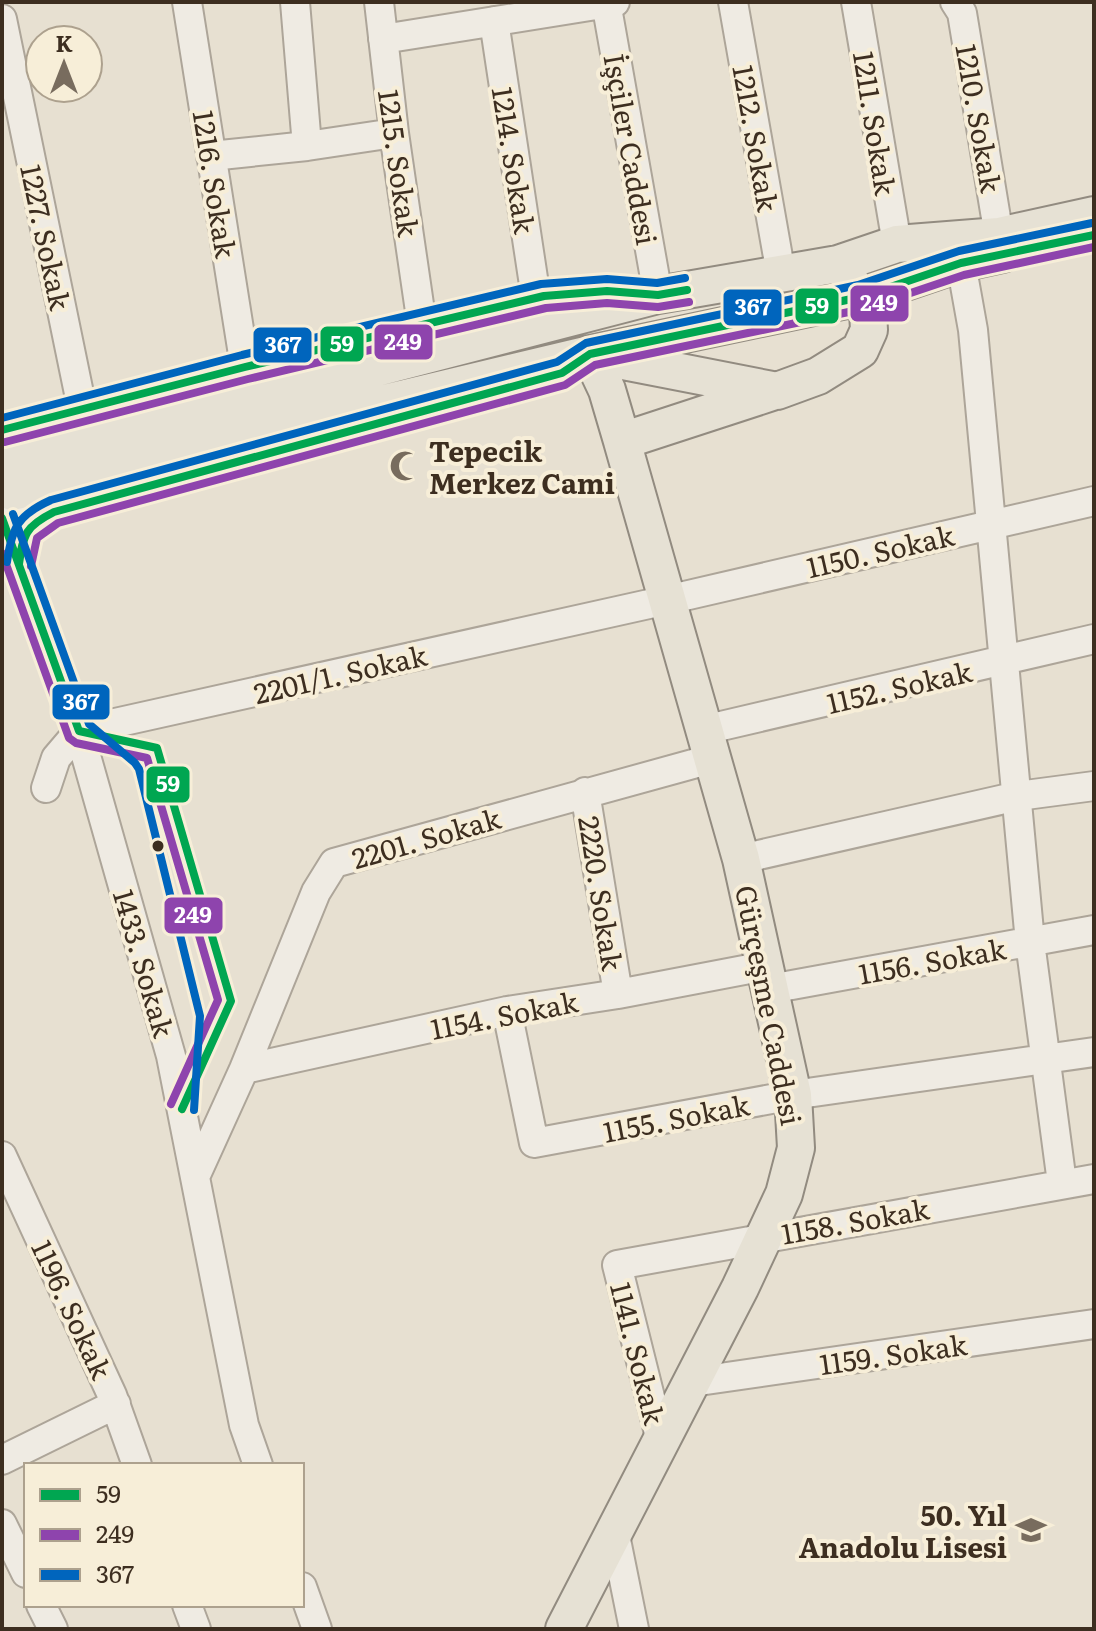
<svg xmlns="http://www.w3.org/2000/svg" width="1096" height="1631" viewBox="0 0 1096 1631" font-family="Literata,serif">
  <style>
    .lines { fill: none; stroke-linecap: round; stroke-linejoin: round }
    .minor-casing { stroke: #ada599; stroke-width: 32 }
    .major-casing { stroke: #928b80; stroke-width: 40 }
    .minor { stroke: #efebe3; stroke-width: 28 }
    .major { stroke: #e6e1d4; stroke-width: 36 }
    .bus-1-casing { stroke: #f7eed8; stroke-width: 14 }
    .bus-2-casing { stroke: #f7eed8; stroke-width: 14 }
    .bus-3-casing { stroke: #f7eed8; stroke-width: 14 }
    .bus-1 { stroke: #00a651; stroke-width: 8 }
    .bus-2 { stroke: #8e44ad; stroke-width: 8 }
    .bus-3 { stroke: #0065bd; stroke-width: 8 }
    .bus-dot { fill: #3d2e20; stroke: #f7eed8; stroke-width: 3 }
    .labels { text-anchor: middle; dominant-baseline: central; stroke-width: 8; stroke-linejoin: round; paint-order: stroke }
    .street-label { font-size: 28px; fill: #3d2e20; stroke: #f7eed8 }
    .poi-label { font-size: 28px; font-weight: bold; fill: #3d2e20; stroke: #f7eed8; text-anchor: start }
    .line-badge { stroke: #f7eed8; stroke-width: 3 }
    .badge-label { font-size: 22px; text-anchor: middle; font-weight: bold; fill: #fff }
  </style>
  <rect width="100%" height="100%" fill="#e7e0d1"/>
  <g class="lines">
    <g class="minor-casing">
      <path id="minor" d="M187,2L245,367
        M295,2L307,146
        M379,2L394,133L422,325
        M733,2L781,274
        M856,2L897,244
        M955,2L962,13L999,236
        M2,19L82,408
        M494,21L536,298
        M383,39L615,2
        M211,156L307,146L394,133
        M961,263L973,330L1030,942L1062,1183
        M2,430L245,367L544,296L607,291L658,295L606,2
        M2,509L8,518L22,519L54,512L419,412
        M2,518L79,731L171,1056L244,1425L258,1465
        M704,730L1094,639
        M46,788L56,758L79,731L667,600L1094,501
        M585,792L618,994
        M741,859L1018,796L1094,786
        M770,989L1094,930
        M507,1011L534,1143L793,1095L1094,1052
        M244,1069L507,1011L618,994L765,966
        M2,1156L112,1395L137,1465
        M195,1177L244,1069L316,892L334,863L711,759
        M692,1382L1094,1324
        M661,1441L617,1265L1094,1179
        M2,1460L116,1404
        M2,1524L26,1573
        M614,1530L634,1629
        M302,1587L317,1629
        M41,1605L53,1629
        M187,1605L196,1629"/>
    </g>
    <g class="major-casing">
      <path id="major" d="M590,354L607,390L622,441L772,392
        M603,357L777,391L818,376L860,350L869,330L868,312L849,279
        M9,463L658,295L838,264L897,244L999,236L1094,215
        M12,492L590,354L861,297L961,263L1002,254
        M564,1629L740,1288L784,1194L796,1148L793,1095L741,859L622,441"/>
    </g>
    <use href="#minor" class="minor"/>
    <use href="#major" class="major"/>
    <g class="bus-1-casing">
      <path id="bus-1" d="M2,430L245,367L544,296L607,291L658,295L687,290
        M2,518L79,731L157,748L231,1001L182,1109
        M19,564C23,534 26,526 54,512L562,373L590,354L861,297L961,263L1094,235"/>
    </g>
    <g class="bus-2-casing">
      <path id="bus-2" d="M5,442L248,379L546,308L607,303L658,307L689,302
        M2,553L69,738L76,743L147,758L218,1000L171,1104
        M31,566L37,538L58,523L565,385L595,365L863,309L964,275L1094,247"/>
    </g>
    <g class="bus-3-casing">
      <path id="bus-3" d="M2,418L242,355L541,284L607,279L657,283L685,278
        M13,514L89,724L135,763L139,769L200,1016L194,1110
        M7,562C12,527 18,515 51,500L557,362L586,343L858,285L959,251L1092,223"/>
    </g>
    <use href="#bus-1" class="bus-1"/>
    <use href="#bus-2" class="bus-2"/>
    <use href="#bus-3" class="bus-3"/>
  </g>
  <defs>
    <g id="mosque-bare" transform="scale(2.4)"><path d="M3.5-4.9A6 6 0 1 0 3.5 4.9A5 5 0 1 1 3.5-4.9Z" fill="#786c5e" stroke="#f7eed8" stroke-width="2.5" paint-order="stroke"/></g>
    <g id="school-bare" transform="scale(2.4)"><path d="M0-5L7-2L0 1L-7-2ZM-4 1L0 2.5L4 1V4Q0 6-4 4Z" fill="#786c5e" stroke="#f7eed8" stroke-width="2.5" paint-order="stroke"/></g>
  </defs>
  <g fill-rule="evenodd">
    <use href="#mosque-bare" x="405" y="466"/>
    <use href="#school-bare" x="1031" y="1530"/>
  </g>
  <circle class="bus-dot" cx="158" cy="846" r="7"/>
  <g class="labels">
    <g class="street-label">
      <text transform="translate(980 118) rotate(80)">1210. Sokak</text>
      <text transform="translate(876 123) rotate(81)">1211. Sokak</text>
      <text transform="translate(757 138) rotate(80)">1212. Sokak</text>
      <text transform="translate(632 149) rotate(80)">İşçiler Caddesi</text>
      <text transform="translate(515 160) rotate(81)">1214. Sokak</text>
      <text transform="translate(400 163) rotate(82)">1215. Sokak</text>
      <text transform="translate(216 184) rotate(81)">1216. Sokak</text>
      <text transform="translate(47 237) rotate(78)">1227. Sokak</text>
      <text transform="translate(880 550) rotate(-13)">1150. Sokak</text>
      <text transform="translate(340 673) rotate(-13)">2201/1. Sokak</text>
      <text transform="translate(899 686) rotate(-13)">1152. Sokak</text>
      <text transform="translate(426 837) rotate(-16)">2201. Sokak</text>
      <text transform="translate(602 893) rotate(81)">2220. Sokak</text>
      <text transform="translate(932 960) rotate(-10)">1156. Sokak</text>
      <text transform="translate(145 963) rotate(74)">1433. Sokak</text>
      <text transform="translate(770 1005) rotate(79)">Gürçeşme Caddesi</text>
      <text transform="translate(504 1014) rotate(-11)">1154. Sokak</text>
      <text transform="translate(676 1117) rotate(-11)">1155. Sokak</text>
      <text transform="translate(855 1220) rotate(-10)">1158. Sokak</text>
      <text transform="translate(73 1309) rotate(65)">1196. Sokak</text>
      <text transform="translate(639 1353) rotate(76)">1141. Sokak</text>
      <text transform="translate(893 1353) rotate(-8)">1159. Sokak</text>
    </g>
    <g class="poi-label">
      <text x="429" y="450">Tepecik<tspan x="429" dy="32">Merkez Cami</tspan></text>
      <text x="1007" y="1514" text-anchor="end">50. Yıl<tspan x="1007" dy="32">Anadolu Lisesi</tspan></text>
    </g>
  </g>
  <g class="line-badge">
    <rect x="849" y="284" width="61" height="39" rx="8" fill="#8e44ad"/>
    <rect x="794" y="287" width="46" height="38" rx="8" fill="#00a651"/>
    <rect x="722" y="288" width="61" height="39" rx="8" fill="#0065bd"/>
    <rect x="373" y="323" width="61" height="38" rx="8" fill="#8e44ad"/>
    <rect x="319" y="325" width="46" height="38" rx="8" fill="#00a651"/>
    <rect x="252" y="326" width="61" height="38" rx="8" fill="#0065bd"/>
    <rect x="51" y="683" width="60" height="38" rx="8" fill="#0065bd"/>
    <rect x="145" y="765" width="46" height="39" rx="8" fill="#00a651"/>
    <rect x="163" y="896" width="61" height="39" rx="8" fill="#8e44ad"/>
  </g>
  <g class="badge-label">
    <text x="879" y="311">249</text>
    <text x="817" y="314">59</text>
    <text x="753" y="315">367</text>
    <text x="403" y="350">249</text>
    <text x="342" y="352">59</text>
    <text x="283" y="353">367</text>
    <text x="81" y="710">367</text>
    <text x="168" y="792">59</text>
    <text x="193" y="923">249</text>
  </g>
  <rect width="1096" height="1631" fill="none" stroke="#3d2e20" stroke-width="8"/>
  <rect x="24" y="1463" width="280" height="144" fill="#f7eed8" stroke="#ada18e" stroke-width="2"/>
  <rect x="40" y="1489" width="40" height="12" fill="#00a651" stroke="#ada18e" stroke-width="2"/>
  <text x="96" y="1503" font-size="24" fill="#3d2e20">59</text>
  <rect x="40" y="1529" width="40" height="12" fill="#8e44ad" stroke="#ada18e" stroke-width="2"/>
  <text x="96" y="1543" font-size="24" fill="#3d2e20">249</text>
  <rect x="40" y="1569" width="40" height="12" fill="#0065bd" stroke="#ada18e" stroke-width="2"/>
  <text x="96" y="1583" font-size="24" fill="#3d2e20">367</text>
  <g transform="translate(64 64)"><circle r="38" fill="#f7eed8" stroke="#ada18e" stroke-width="2"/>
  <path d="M0-6L14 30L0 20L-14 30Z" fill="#786c5e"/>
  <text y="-12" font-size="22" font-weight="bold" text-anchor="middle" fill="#3d2e20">K</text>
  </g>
</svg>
